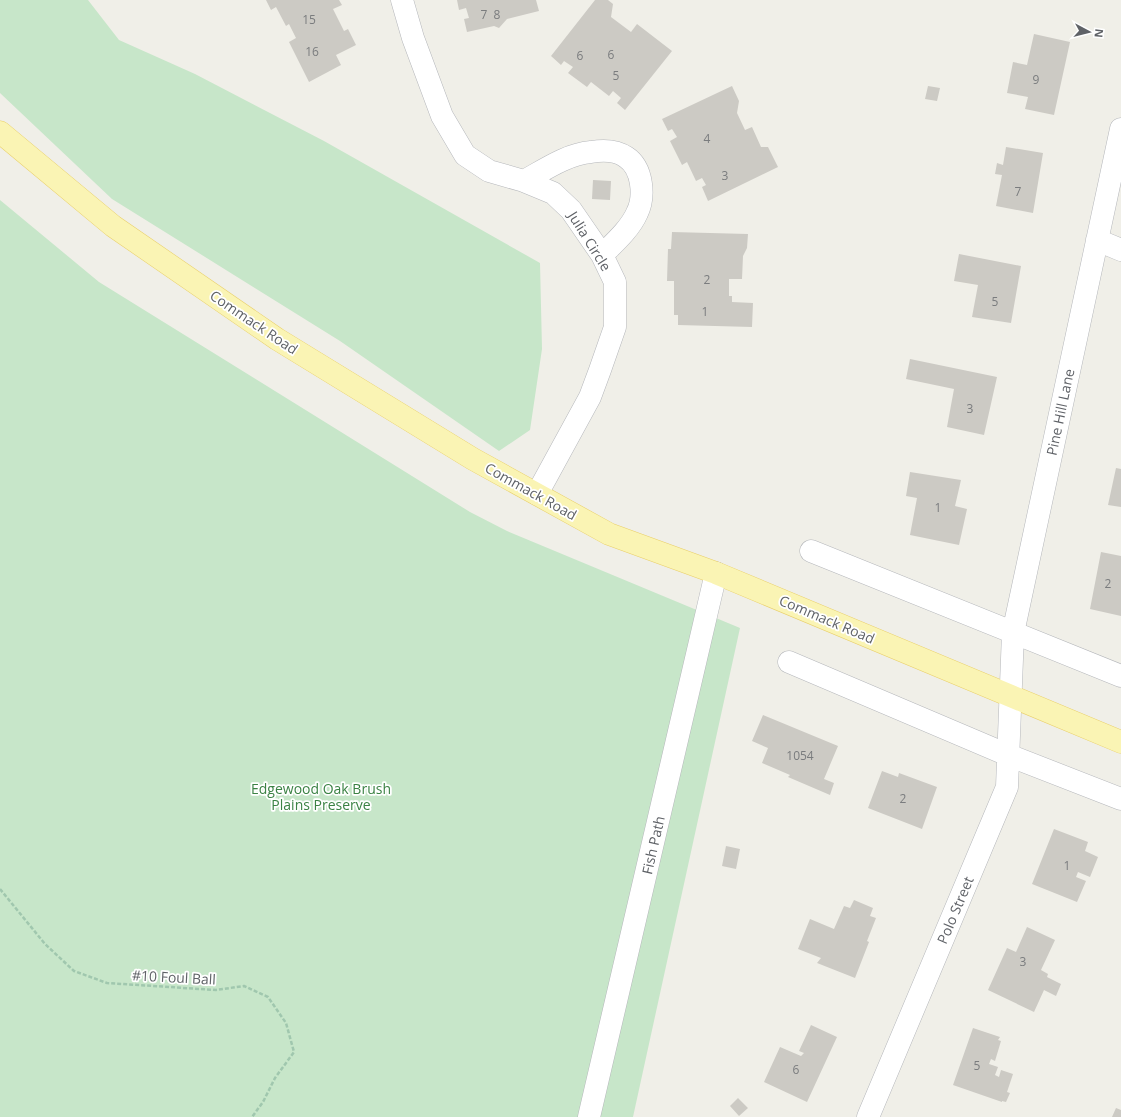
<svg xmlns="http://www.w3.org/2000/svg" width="1121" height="1117" viewBox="0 0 1121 1117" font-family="'Open Sans',sans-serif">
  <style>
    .green { fill: #c7e6c9 }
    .building { fill: #cccac4 }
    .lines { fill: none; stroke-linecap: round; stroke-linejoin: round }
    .minor-casing { stroke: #b5b7bb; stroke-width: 23 }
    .major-casing { stroke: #e9cf69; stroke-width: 23 }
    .path { stroke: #a0c7ae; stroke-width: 2.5; stroke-dasharray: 4 2; stroke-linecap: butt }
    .minor { stroke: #fff; stroke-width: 22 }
    .major { stroke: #faf4b4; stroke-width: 22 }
    .labels { text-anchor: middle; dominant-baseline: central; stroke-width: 3.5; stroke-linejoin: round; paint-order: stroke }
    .number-label { font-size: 12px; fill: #7a7c7e }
    .street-label { font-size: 14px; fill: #5f6267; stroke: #fff }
    .park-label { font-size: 14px; fill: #3b8244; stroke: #fff }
  </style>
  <rect width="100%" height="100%" fill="#f0efe8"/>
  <path class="green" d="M0,0H88L119,40L195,74L324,141L540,263L542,349L530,430L499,451L340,341L112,199L0,93Z
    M0,200L99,282L470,512L507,531L740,628L633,1117H0Z"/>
  <path class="building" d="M266,0H339L342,5L333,9L344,31L348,29L356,45L336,55L341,65L309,82L289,42L296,38L289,24L286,26L276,7L271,10Z
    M457,0H536L539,11L507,19L499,28L494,26L467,32L464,19L469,18L466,8L459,10Z
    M595,0H608L613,4L611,17L631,32L637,24L672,51L625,110L617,103L621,98L613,91L609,96L591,82L587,87L568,73L573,67L564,61L561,65L551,56Z
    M1034,34L1070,42L1054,115L1025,109L1028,97L1007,93L1013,62L1027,65Z
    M732,86L739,101L737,113L745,130L752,127L761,147H768L778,167L708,201L702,187L706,185L702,178L696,181L687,162L682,165L670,141L677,137L672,129L668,131L662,119Z
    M928,86L940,88L937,101L925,99Z
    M1006,147L1043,153L1033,213L996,206L1002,175L995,174L997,163L1003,165Z
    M593,180L611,181L610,200L592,199Z
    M672,232L748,234L747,248L743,256L742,279H729V296H732V302L753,303L752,327L678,325V315H674V281H667L668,249H671Z
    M959,254L1021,266L1011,323L972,317L978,285L954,281Z
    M910,359L997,377L984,435L947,427L954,389L906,379Z
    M1116,468L1121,469V507L1108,505Z
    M910,472L961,480L955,506L967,509L959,545L910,535L917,498L906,496Z
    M1101,552L1121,556V616L1090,609Z
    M763,715L838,746L824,779L834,783L830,795L788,777L790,775L762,763L768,748L752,741Z
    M882,771L898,777L899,773L937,787L922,829L868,808Z
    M1054,829L1088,842L1085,851L1098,857L1090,877L1078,872L1076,877L1086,881L1077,902L1032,884Z
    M726,846L740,849L736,869L722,866Z
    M854,900L873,908L870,916L876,918L867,941L869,942L855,978L817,963L821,958L798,949L810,919L834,929L844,906L850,908Z
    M1027,927L1055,940L1041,970L1048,974L1047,977L1061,984L1056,996L1044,990L1034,1012L988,990L1007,948L1016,952Z
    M811,1025L837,1037L807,1102L764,1082L780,1047L801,1056L804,1053L799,1051Z
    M973,1028L1000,1037L998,1040L1001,1041L995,1061L991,1059L989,1064L998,1067L995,1075L999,1077L1001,1070L1013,1074L1007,1092L1010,1093L1006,1102L1002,1101V1102L953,1085Z
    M738,1098L748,1108L739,1116L730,1106Z
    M1116,1108L1121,1110V1117H1112Z"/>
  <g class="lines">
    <g class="minor-casing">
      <path id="minor" d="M402,0L413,38L442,116L465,155L489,171L524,181L553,193L571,210L602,255L615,282V327L600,370L590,397L537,494
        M524,181C544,170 567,154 591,152C603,150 616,150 626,157C643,168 645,197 637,213C630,229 614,243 602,255
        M1097,240L1121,250
        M811,551L1121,676
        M789,662L1008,755L1121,799
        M589,1117L716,573
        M868,1117L1007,787L1013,633L1121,129"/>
    </g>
    <g class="major-casing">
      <path id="major" d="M0,132L113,226L277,339L473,459L609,534L716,573L1121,742"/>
    </g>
    <path class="path" d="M0,889L45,944L74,971L107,983L216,990L244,986L268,997L286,1023L294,1052L275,1078L263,1102L252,1117"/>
    <use href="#minor" class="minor"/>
    <use href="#major" class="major"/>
  </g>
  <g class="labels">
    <g class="number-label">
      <text x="484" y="14">7</text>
      <text x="497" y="14">8</text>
      <text x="309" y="19">15</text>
      <text x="312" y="51">16</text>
      <text x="611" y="54">6</text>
      <text x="580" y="55">6</text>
      <text x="616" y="75">5</text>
      <text x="1036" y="79">9</text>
      <text x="707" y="138">4</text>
      <text x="725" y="175">3</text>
      <text x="1018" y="191">7</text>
      <text x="707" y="279">2</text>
      <text x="995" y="301">5</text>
      <text x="705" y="311">1</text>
      <text x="970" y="408">3</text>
      <text x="938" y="507">1</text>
      <text x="1108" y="583">2</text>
      <text x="800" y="755">1054</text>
      <text x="903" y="798">2</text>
      <text x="1067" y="865">1</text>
      <text x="1023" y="961">3</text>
      <text x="977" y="1065">5</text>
      <text x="796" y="1069">6</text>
    </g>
    <g class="street-label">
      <text transform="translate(590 241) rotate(58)">Julia Circle</text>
      <text transform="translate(254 322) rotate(34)">Commack Road</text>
      <text transform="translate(1060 412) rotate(-78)">Pine Hill Lane</text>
      <text transform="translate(531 491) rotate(29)">Commack Road</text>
      <text transform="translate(827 619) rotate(23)">Commack Road</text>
      <text transform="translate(653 845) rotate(-77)">Fish Path</text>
      <text transform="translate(955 910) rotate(-67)">Polo Street</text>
      <text transform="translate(174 977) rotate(3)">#10 Foul Ball</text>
    </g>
    <g class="park-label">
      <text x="321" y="788">Edgewood Oak Brush<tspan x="321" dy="16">Plains Preserve</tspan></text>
    </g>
  </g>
  <g transform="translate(1089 32) rotate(97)" stroke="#ffffff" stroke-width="3" paint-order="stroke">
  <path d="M0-3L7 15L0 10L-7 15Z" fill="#5f6267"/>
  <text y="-6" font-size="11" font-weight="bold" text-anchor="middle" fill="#5f6267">N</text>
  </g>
</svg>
